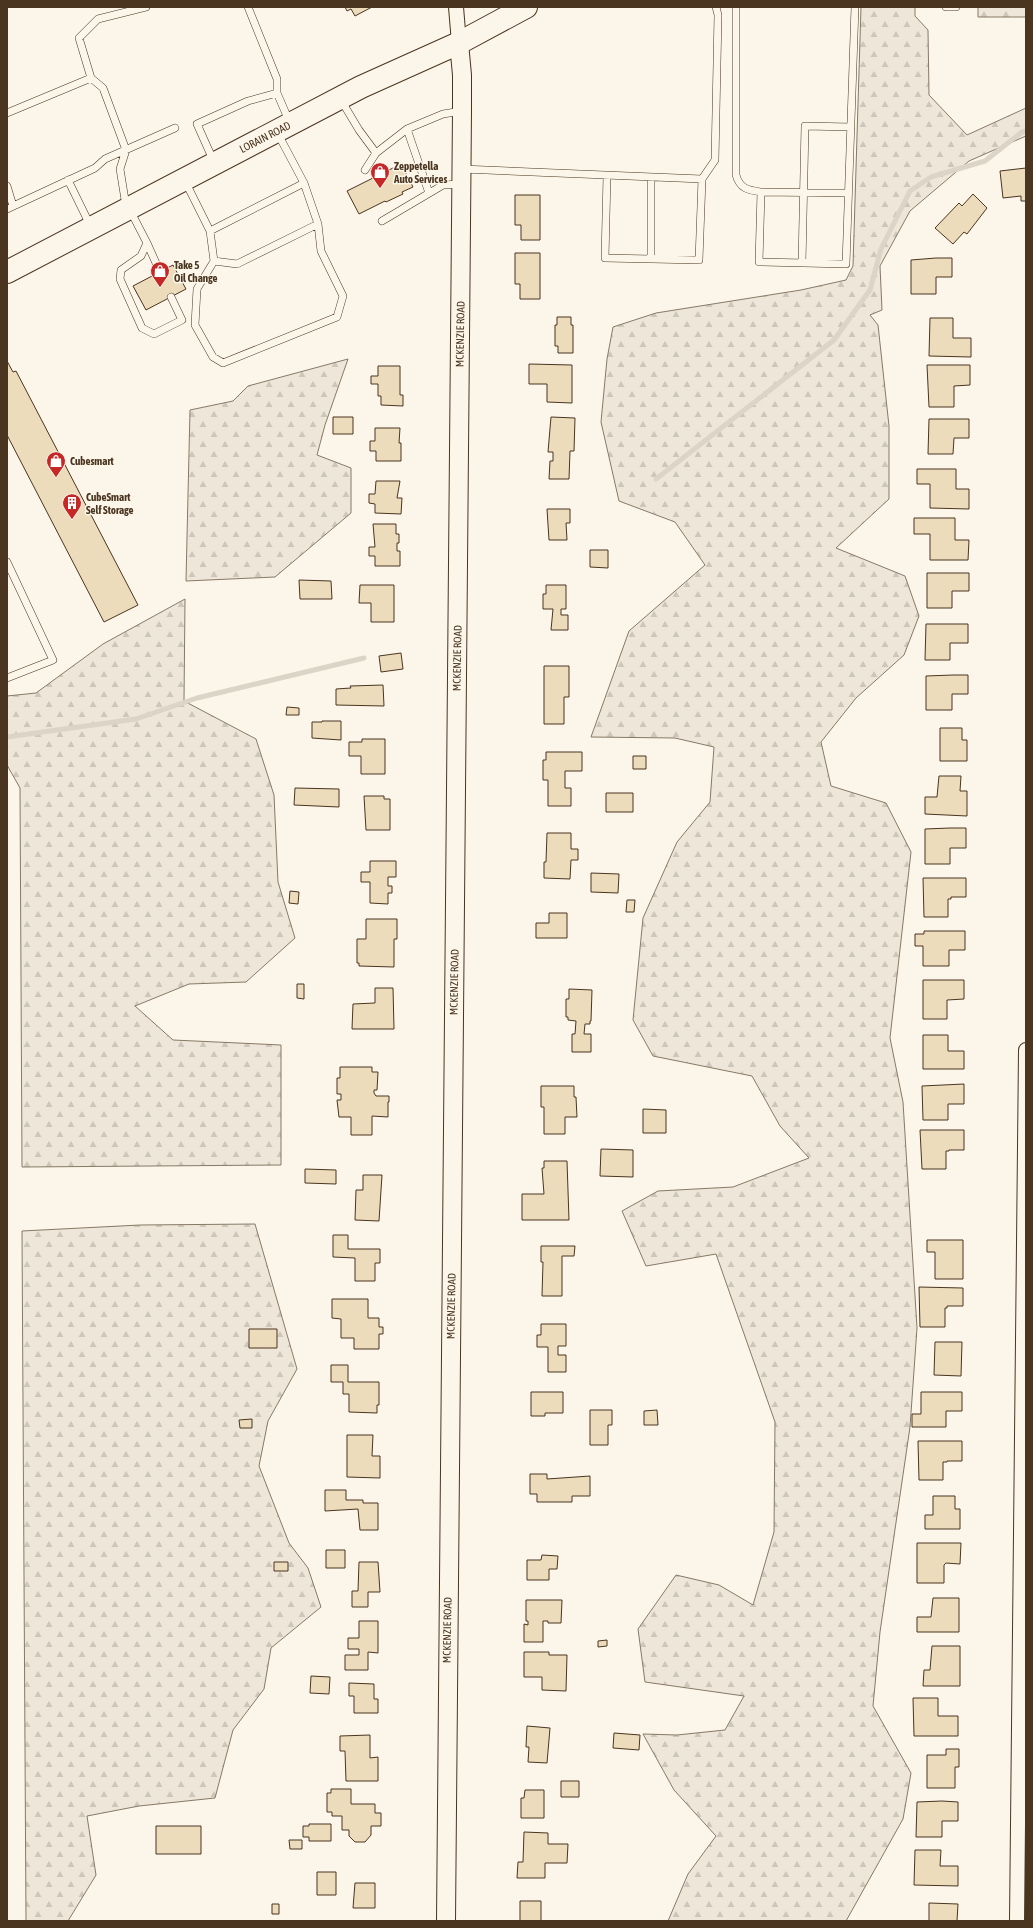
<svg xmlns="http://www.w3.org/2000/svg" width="1033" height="1928" viewBox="0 0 1033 1928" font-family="'Asap Condensed',sans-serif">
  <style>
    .forest { fill: url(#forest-firs); stroke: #887966 }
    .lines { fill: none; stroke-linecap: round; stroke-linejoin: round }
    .stream { stroke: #dcd4c6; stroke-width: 5 }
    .building { fill: #ecdcbc; stroke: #4a3520 }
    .service-casing { stroke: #4a3520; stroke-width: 8 }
    .minor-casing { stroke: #4a3520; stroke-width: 16 }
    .tertiary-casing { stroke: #4a3520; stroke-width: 20 }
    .primary-casing { stroke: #4a3520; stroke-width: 24 }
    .service { stroke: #fbf6e9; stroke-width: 7 }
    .minor { stroke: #fbf6e9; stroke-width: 14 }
    .tertiary { stroke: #fbf6e9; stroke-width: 18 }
    .primary { stroke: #fbf6e9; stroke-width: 22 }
    .labels { text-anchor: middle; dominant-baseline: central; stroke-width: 3; stroke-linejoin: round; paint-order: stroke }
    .street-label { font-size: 11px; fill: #4a3520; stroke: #fbf6e9 }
    .poi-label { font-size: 11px; font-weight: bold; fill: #4a3520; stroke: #fbf6e9; text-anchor: start }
  </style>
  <defs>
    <pattern id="forest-firs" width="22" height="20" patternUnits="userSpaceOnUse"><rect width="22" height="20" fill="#ede6d9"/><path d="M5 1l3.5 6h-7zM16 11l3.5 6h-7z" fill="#cdc6ba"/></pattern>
  </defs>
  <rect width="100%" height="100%" fill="#fbf6e9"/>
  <path class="forest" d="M861,7H915V16L928,30L929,95L967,135L1026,108V136L969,161L910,211L880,266L882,310L870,315L878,325L889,426V499L836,548L905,576L919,616L904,655L856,698L821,742L831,786L886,803L911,852L890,1038L903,1102L917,1328L910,1427L880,1632L873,1706L911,1773L903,1819L846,1921H668L688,1874L716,1836L674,1790L643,1734L677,1735L725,1730L744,1696L645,1682L638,1629L676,1575L719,1585L753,1605L774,1532L775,1422L716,1254L646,1266L622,1211L658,1191L733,1187L809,1158L780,1126L752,1076L653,1056L633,1020L643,918L677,842L710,802L714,747L675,738L591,737L629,631L705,565L675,522L619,501L601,422L607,359L613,327L656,313L801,290L846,280L853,266Z
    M978,7H1026V17H978Z
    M348,359L325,425L317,455L351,468V513L275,577L186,581L190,410L233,401L248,386Z
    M185,599L184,701L256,739L274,795L278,882L295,938L246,982L189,984L135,1006L173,1040L281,1045V1165L22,1167L20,788L7,765V696L36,693L103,644Z
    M255,1224L297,1369L268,1421L259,1466L289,1543L308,1568L321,1607L271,1648L264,1689L233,1730L215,1798L139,1806L87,1816L96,1875L68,1921H26L22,1231L140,1225Z"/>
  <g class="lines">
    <path class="stream" d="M656,479L834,340L870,290L881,249L910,191L931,177L985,161L1022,132L1026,131
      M7,737L136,719L197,698L364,658"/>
  </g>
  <path class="building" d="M345,7H372L355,16L351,9L347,11Z
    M401,164L413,187L402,192L403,194L386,202L385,201L359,214L347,191Z
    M1026,168V201H1021V196L1003,198L1000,171Z
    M973,194L987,208L967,234L964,232L953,244L935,228L959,203L962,206Z
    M515,195H540V240H521V225H515Z
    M515,253H540V299H520V284H515Z
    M936,258H952V277H936V294H911V260Z
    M173,265L186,289L146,310L133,286Z
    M557,317H571V325H573V353H558V346H555V325H557Z
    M930,318H953V338H971V357L929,356Z
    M7,361L13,372L16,371L138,605L104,622L7,435Z
    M529,364L572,365V403L547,402V384H529Z
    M927,365H970V385L954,386V407H929Z
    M378,366H400V395H403V406L381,405V396H378V384H371V376H378Z
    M333,417H353V434H333Z
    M551,417L575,418L574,451H570L569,479H549L550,461H553V452H548Z
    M929,419H969V438H954L953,454H928Z
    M375,428H400L399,443H401V461H376V451H370V441H375Z
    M917,469H956V489H969V509L930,508V484H917Z
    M376,481H400L397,498H402L401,514L375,513V504L369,503V494H375Z
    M547,509H570V523H566L567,540H549Z
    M914,518H955V540H969L968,560H930V534H914Z
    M373,524H396V534H399V543H397V551H400V566H375V556H369V547H375Z
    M590,550H608V568L590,567Z
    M927,573H969V591H952V608H927Z
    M299,580L331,581L332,599H300Z
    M360,585H394V622H371V603H359Z
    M546,585H566V609H561V615H568V630H551L553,609H543V594H546Z
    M926,624H968V643H950V660H925Z
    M401,653L403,669L381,672L379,656Z
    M544,666H569V697H564V724H544Z
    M953,675H968V694H952V710H926V676Z
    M383,685L384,706L336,705V689L351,688L350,686Z
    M287,707L299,708V715H286Z
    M322,721H341V740L312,738V722H322Z
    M940,728H962V740H967V761H940Z
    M362,739H385V774H361V756H349V742H362Z
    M546,752H582V771H565V788H571V806H548V780H543V760H546Z
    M633,756H646V769H633Z
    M939,776H961L960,791H967V816L925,814V797H937Z
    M295,788L339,789V807L294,805Z
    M606,793H633V812H606Z
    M364,796H384V799H390V830H366Z
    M950,828H966V848H950V864H925V829Z
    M547,833H571V849H578V860H571L570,879L544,878V862H546Z
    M370,861H396V877H388V886H392V893H388V904L370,903V882H361V872H370Z
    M591,873L619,874L618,893L591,892Z
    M923,878H966V897H951V899H948V917H924Z
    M290,891L299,892L298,904L289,903Z
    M627,900H635L634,912H626Z
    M549,913H567V938H536V923H549Z
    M366,919H397V939H394V967L359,966V963H357V939H366Z
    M924,931H965V950H949V966H923V946H915V934H924Z
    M923,980H964V999L947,1000V1019H923Z
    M297,984H304V999L297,998Z
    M375,988H393L394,1029H352L353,1004L375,1003Z
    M569,989L592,990L591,1021H590V1024H585L584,1034H591V1052H572V1034H575L576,1021L568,1020V1017H566V999H569Z
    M923,1035H948V1051H964V1069H923Z
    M340,1067H372V1072H378L377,1090H374V1093L376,1096H389V1102H388V1117L372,1116V1135H351V1117H339L337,1100H341V1094H337V1078H340Z
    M964,1084V1104H948V1120H923L922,1086Z
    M541,1086H574V1097H576L577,1117H565V1134H544V1107H541Z
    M643,1109L666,1110V1133H643Z
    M920,1130H964V1150H949V1151H946V1169H922Z
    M601,1149L633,1150V1177L600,1176Z
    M544,1161H567L569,1220H522V1194H544L542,1168H544Z
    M305,1169L336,1170V1184L305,1183Z
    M363,1175H382L379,1221L355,1220L356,1190H363Z
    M333,1235H348V1249H380V1263H375V1281H355V1258L333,1257Z
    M927,1240H963V1279H935V1252H927Z
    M541,1246H575L574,1256H562V1296H542L543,1262H541Z
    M919,1287L963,1288V1306H947V1308H945V1327H920Z
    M332,1299H368V1318H379V1327H383V1334H379V1349H354V1338H341V1319L332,1318Z
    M541,1324H566V1346H558V1355H566V1372H548V1347H537V1335H541Z
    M249,1329H277V1348H249Z
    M935,1342H962L961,1376L934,1375Z
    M331,1365H348V1382H379V1405H377V1413L349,1412V1394H343V1382H331Z
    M531,1392H563V1413H545V1416H531Z
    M921,1392H962V1411H946V1427H912V1414H921Z
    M590,1410H612V1425H608V1445H590Z
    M657,1410L658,1425H644V1411Z
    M252,1419V1428H240L239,1420Z
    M347,1435H373L372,1456H380V1478L347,1477Z
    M918,1441H962V1461H947V1462H943V1480H919Z
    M530,1474H547V1479L590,1476V1496H572V1502H537V1494H530Z
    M325,1490H346V1500H363V1503H378V1530H360L358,1509L325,1511Z
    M933,1496H955V1509H960V1529H925V1515H933Z
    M917,1543H961L960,1564L946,1563L944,1565V1583H917Z
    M326,1550H345V1568H326Z
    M542,1555L558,1556L557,1569H549V1580H527V1560H541Z
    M274,1562H288V1571H274Z
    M359,1562H378L380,1592H368V1607H352V1591H358Z
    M933,1598H959V1632H917V1617H931Z
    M526,1600H562L561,1623H548V1621H543V1642H524V1624L528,1625V1621H526Z
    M359,1621H378V1653L368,1652V1670H345V1655H359V1649H348V1638H359Z
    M607,1640V1646L598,1647V1641Z
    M932,1646H960V1686H923L924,1670H930Z
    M524,1652H549V1655H567L566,1691L542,1690V1677H524Z
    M311,1676L330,1677L329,1694L310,1693Z
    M349,1683L374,1684V1699H378V1713H354V1696H349Z
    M913,1698H938V1716H958V1736H914Z
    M527,1726L550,1728L547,1763L528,1762L529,1747H526Z
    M614,1733L640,1735L639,1750L613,1748Z
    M370,1735V1758L378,1757V1781H346L345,1751H340V1736Z
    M946,1749H959V1767H955V1788H927V1755H946Z
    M561,1781H579V1797H561Z
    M331,1789H351V1804H375V1813H381V1826H371V1835L365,1842H355L349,1836V1830H342V1816H332V1812H327V1793H331Z
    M525,1790H544V1818H521V1798H524Z
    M942,1801L958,1802V1821H942V1837H916L917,1802Z
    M309,1824H331V1841H309V1837H303V1826H309Z
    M156,1826H201V1854H156Z
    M524,1832L548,1833V1844H568L567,1863H545V1878H517L518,1862H523Z
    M289,1840H302V1849H290Z
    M915,1850H941L940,1866H958V1886L914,1885Z
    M317,1872H336V1895H317Z
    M355,1883H375V1908H353Z
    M520,1901H541V1921H520Z
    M929,1903L958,1904L957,1921H929Z
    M272,1904H279V1914H272Z"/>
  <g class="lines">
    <g class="service-casing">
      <path id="service" d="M248,7L277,79V93L290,123
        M736,7V175C740,189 748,190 761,192L759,262L846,264L855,7
        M946,7H956
        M91,78L103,88L126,150L120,169L126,206
        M341,100L359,130L376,153L407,129
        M7,113L91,78L79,38L98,19L146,7
        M214,162L197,124L248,101L277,93
        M462,169L702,179L699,260L605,258L607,176
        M365,170L376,153
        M702,179L715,160L718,15L716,7
        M68,180L90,225
        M185,181L210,231L214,261L197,289L195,325L213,357L223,363L337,317L343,296L321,251L318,224L304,183L278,134
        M7,186L13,206
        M761,192L848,193
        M429,193L407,129L443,114L462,111
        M7,209L95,168L105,159L175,128
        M130,210L147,243L141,256L121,270L120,279L142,328L154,334L182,320L171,297
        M382,221L443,185L461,184
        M210,231L304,183
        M147,243L160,272
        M651,259V177
        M214,261L237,264L318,224
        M802,263L805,126L851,127
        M7,562L53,660L7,678"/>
    </g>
    <g class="minor-casing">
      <path id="minor" d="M456,7L459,43
        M1017,1921L1026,1050"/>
    </g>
    <g class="tertiary-casing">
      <path id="tertiary" d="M446,1921L462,111V75L459,43"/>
    </g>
    <g class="primary-casing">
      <path id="primary" d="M7,272L361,87L459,43L526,7"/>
    </g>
    <use href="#service" class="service"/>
    <use href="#minor" class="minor"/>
    <use href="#tertiary" class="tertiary"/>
    <use href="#primary" class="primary"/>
  </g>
  <defs>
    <g id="shop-pin" transform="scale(1)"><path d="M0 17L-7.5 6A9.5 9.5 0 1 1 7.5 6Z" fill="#c62828" stroke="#fbf6e9"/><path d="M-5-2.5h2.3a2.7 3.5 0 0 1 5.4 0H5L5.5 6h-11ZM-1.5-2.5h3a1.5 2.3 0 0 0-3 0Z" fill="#fff"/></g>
    <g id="building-pin" transform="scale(1)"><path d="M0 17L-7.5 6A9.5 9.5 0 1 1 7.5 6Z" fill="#c62828" stroke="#fbf6e9"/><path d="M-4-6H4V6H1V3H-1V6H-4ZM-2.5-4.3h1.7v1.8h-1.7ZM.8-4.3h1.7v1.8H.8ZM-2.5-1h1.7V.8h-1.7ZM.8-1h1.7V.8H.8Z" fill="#fff"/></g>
  </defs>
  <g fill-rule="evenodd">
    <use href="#shop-pin" x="380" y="172"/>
    <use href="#shop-pin" x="160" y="271"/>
    <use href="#shop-pin" x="56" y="461"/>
    <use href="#building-pin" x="72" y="503"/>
  </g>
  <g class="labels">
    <g class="street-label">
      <text transform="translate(265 137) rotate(-27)">LORAIN ROAD</text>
      <text transform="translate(460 334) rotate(-89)">MCKENZIE ROAD</text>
      <text transform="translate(457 658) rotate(-89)">MCKENZIE ROAD</text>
      <text transform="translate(454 982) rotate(-89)">MCKENZIE ROAD</text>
      <text transform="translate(451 1306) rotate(-89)">MCKENZIE ROAD</text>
      <text transform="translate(447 1630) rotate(-89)">MCKENZIE ROAD</text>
    </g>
    <g class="poi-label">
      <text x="394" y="166">Zeppetella<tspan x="394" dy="13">Auto Services</tspan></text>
      <text x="174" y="265">Take 5<tspan x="174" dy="13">Oil Change</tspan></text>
      <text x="70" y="461">Cubesmart</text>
      <text x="86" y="497">CubeSmart<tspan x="86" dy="13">Self Storage</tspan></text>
    </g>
  </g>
  <rect width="1033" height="1928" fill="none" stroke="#4a3520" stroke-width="16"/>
</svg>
